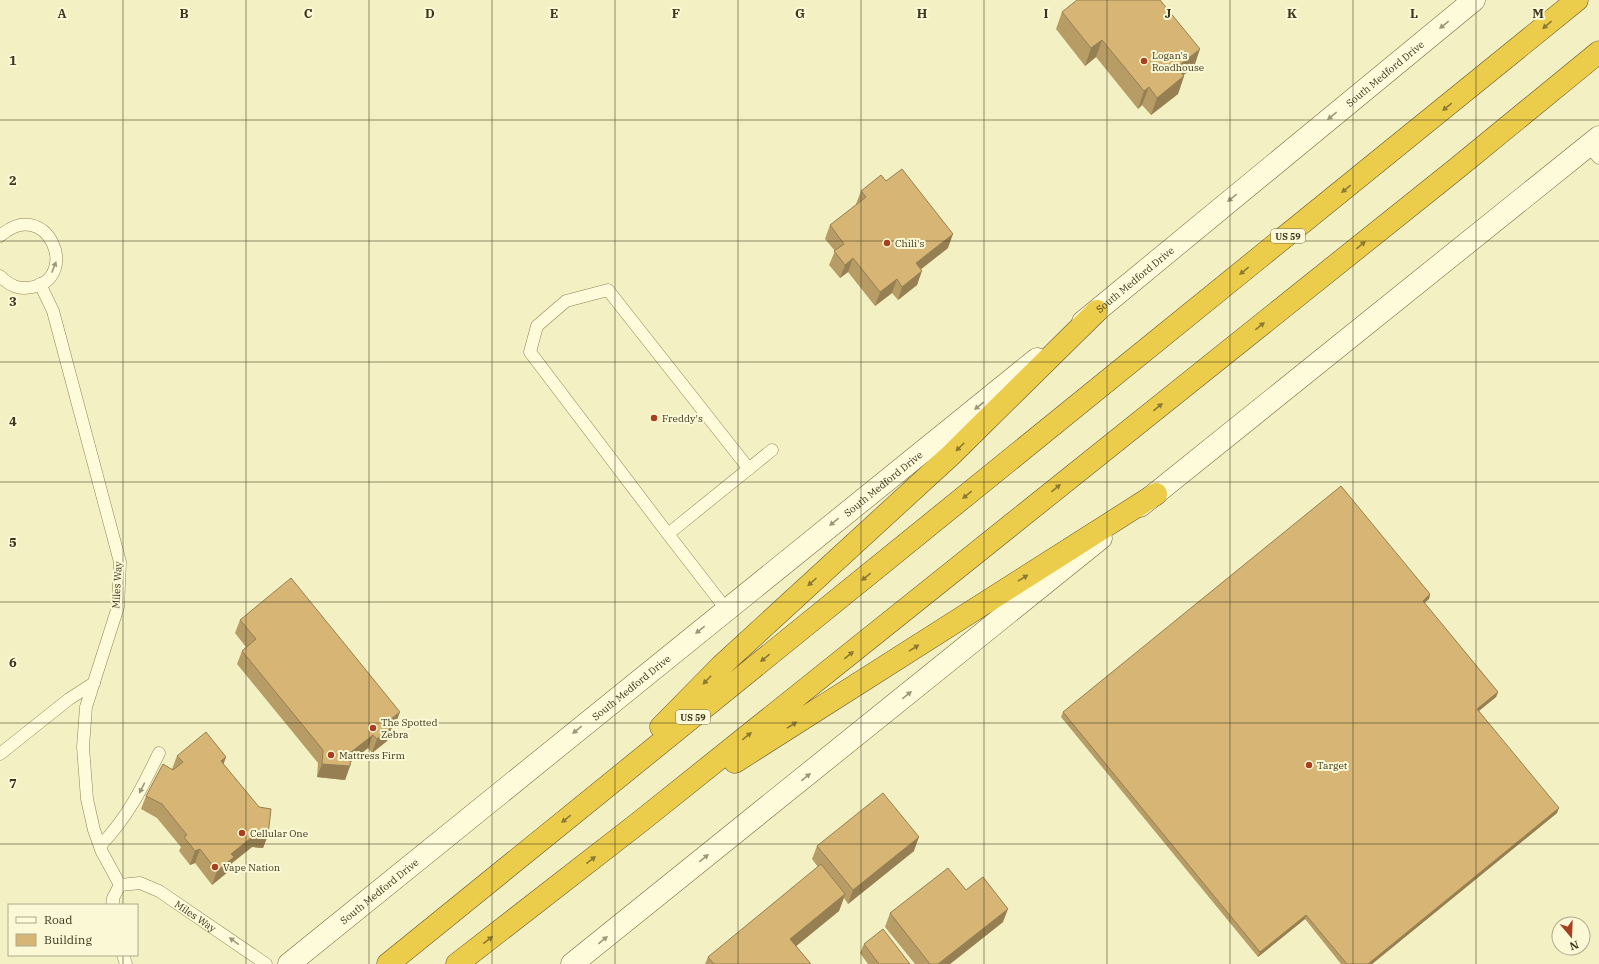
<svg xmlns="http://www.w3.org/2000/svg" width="1599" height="964" viewBox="0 0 1599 964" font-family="'IBM Plex Serif',serif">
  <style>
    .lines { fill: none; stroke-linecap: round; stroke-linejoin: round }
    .service-casing { stroke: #918457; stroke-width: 13 }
    .secondary-casing { stroke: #73643a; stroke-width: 23 }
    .motorway-casing { stroke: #5e502c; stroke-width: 23 }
    .service { stroke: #fdfbd9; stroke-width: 12 }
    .secondary { stroke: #fdfbd9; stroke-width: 22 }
    .motorway { stroke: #eccd4b; stroke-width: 22 }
    .wall { fill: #b89c65 }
    .shaded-wall { fill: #967f52 }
    .building { fill: #d6b575; stroke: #967f52 }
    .oneway { fill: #9e987b }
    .oneway2 { fill: #8d7a32 }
    .grid { fill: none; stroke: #3f361d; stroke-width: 1; stroke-opacity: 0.55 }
    .poi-dot { fill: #a84020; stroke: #faf8d5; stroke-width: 1.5 }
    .labels { text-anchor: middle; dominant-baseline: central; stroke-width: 4; stroke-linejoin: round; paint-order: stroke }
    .shield { fill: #faf8d5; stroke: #777054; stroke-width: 1 }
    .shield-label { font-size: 9px; font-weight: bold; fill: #3f361d }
    .poi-label { font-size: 10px; fill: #3f361d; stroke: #faf8d5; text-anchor: start }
    .street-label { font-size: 10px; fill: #3f361d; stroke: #faf8d5 }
    .grid-label { font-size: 13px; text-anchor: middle; font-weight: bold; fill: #3f361d; stroke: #faf8d5; stroke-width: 4; stroke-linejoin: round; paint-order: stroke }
  </style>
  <rect width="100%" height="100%" fill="#f3f1c4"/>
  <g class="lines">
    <g class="service-casing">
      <g id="service">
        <path d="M1588,146L1599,158"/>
        <path d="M0,236C47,195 81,277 33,287C19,290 10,286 0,276"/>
        <path d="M40,284L53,311L120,562L118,607L86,707L83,747L87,799L94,830L102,852L120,885"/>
        <path d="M668,534L530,352L537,326L566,301L608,290L749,469"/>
        <path d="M726,609L668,534L772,450"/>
        <path d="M0,754L69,699L94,683"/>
        <path d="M100,846C128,817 142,788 159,753"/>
        <path id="s1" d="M120,885L140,883L159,891L266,964"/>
        <path d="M113,905V898L120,885"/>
        <path d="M123,955L126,964"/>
      </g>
    </g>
    <g class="secondary-casing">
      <g id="secondary">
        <path id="s2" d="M1083,322L1474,0"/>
        <path d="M1140,506L1599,137"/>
        <path id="s3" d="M289,964L1037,359"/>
        <path d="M572,964L1101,538"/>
      </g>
    </g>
    <g class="motorway-casing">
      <path id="motorway" d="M661,727L721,666L951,455L1097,311
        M735,762L1156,494
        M388,964L1577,0
        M457,964L641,821L1456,169L1599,52"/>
    </g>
    <use href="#service" class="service"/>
    <use href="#secondary" class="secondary"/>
    <use href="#motorway" class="motorway"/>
  </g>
  <path class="wall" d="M1162,2L1194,67L1183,75L1184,76L1178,94L1151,115L1142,105L1138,109L1096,57L1085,66L1056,29L1062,12Z
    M886,181L948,248L921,269L917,285L898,300L892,293L875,306L848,272L840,278L829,265L835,251L825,239L830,225L856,205V204L861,191Z
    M1430,594L1429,599L1424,603L1498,692L1496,697L1479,711L1557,813L1372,964H1341L1305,919L1258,957L1061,717L1063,712Z
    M240,620L395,725L391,729L387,741L372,753L368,748L351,762L350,766L345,780L317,777L318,763L237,664L242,651L246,647L235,633Z
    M177,756L226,757L223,764L268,835L263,848L252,847L232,863L229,871L212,885L195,863L190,865L179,851L181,847L157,818L141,809L146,796L172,769Z
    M817,846L914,851L848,904L844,898L839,911L796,946L811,964H705L708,957L818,867L812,859Z
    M966,890L1003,922L950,964H915L885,927L890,913Z
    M864,944L910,964H868L860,953Z"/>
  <path class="shaded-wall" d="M1102,40L1096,57L1085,66L1091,48Z
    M1200,49L1194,67L1171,85L1177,67Z
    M1184,76L1178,94L1151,115L1157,98Z
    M1149,87L1142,105L1138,109L1144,91Z
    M953,234L948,248L911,277L916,263Z
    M853,258L848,272L840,278L845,265Z
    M922,271L917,285L898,300L902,287Z
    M897,279L892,293L875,306L880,292Z
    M1430,594L1429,599L1421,605L1423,601Z
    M1498,692L1496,697L1476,713L1477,709Z
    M400,712L395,725L391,729L387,741L372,753L377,739L387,722Z
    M373,735L368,748L346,765L351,752Z
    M226,757L221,771V761Z
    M322,764L350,766L345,780L317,777Z
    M1559,808L1557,813L1372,964H1368Z
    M257,833L268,835L263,848L252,847L232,863L229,871L212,885L217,871L231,854Z
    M919,837L914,851L848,904L853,890Z
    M200,849L195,863L190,865L195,851Z
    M845,894L839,911L784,956L790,939Z
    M1008,909L1003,922L950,964H938Z
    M1306,915L1305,919L1258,957L1260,952Z"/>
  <path class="building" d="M1077,0H1160L1200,49L1177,67L1184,76L1157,98L1149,87L1144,91L1102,40L1091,48L1062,12Z
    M902,169L953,234L916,263L922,271L902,287L897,279L880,292L853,258L845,265L834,251L844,244L830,225L866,197L861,191L881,175L886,181Z
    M1341,486L1430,594L1423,601L1498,692L1477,709L1559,808L1368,964H1347L1306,915L1260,952L1063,712Z
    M291,578L400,712L387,722L392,727L377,739L373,735L351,752L350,766L322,764L323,750L242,651L256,639L240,620Z
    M206,732L226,757L221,761L259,807L271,809L268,835L257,833L231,854L234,857L217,871L200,849L195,851L184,837L187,835L162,804L146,796L163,764L173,770L183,762L177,756Z
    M883,793L919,837L853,890L817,846Z
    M821,864L845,894L790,939L811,964H714L708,957Z
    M948,868L966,890L983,877L1008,909L938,964H930L890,913Z
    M883,929L910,964H879L864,944Z"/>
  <defs><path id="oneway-solid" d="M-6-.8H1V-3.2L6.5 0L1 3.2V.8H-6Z"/></defs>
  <g class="oneway">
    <use href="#oneway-solid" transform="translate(1444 25) rotate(141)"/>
    <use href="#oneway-solid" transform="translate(1332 116) rotate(141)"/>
    <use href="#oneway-solid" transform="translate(1232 198) rotate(141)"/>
    <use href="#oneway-solid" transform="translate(54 267) rotate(-69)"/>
    <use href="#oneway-solid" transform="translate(979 406) rotate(141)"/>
    <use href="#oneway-solid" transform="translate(834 522) rotate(141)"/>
    <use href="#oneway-solid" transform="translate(700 630) rotate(141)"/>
    <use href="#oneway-solid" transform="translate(907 695) rotate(-39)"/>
    <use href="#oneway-solid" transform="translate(577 730) rotate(141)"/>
    <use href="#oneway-solid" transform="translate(806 777) rotate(-39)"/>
    <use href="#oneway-solid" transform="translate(142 788) rotate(117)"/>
    <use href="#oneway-solid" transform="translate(704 858) rotate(-39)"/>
    <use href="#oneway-solid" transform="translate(603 940) rotate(-39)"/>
    <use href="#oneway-solid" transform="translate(234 941) rotate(-144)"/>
  </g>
  <g class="oneway2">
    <use href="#oneway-solid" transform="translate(1547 25) rotate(140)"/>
    <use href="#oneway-solid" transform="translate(1447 107) rotate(141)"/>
    <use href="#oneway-solid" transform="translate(1346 189) rotate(141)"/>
    <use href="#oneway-solid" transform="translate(1361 245) rotate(-39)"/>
    <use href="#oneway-solid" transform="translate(1244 271) rotate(141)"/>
    <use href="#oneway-solid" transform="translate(1260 326) rotate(-39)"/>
    <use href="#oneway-solid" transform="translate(1158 407) rotate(-39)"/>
    <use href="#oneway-solid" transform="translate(960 447) rotate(135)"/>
    <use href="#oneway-solid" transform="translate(1056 488) rotate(-39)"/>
    <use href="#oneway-solid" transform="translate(967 495) rotate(141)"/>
    <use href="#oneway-solid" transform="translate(866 577) rotate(141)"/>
    <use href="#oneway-solid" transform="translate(1023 578) rotate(-32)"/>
    <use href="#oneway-solid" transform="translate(812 582) rotate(138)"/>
    <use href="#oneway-solid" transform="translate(914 648) rotate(-32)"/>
    <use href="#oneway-solid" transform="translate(849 655) rotate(-39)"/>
    <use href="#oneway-solid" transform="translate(765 658) rotate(141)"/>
    <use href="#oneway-solid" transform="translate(707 680) rotate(134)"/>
    <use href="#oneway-solid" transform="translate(792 725) rotate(-32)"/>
    <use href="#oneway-solid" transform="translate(747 736) rotate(-39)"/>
    <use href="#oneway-solid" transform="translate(566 819) rotate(141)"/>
    <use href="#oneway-solid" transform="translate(591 860) rotate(-38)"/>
    <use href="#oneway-solid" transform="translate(488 940) rotate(-38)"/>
  </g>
  <path class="grid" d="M123,0V905M246,0V964M369,0V964M492,0V964M615,0V964M738,0V964M861,0V964M984,0V964M1107,0V964M1230,0V964M1353,0V964M1476,0V964M0,120H1599M0,241H1599M0,362H1599M0,482H1599M0,602H1599M0,723H1599M0,844H1599M123,955V964"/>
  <g class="poi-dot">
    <circle cx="1144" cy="61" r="4"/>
    <circle cx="887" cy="243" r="4"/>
    <circle cx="654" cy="418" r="4"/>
    <circle cx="373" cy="728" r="4"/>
    <circle cx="331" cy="755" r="4"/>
    <circle cx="1309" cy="765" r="4"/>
    <circle cx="242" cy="833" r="4"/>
    <circle cx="215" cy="867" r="4"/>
  </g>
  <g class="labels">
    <g class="shield">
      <rect x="1271" y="229" width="34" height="14" rx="3"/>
      <rect x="676" y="710" width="34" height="14" rx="3"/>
    </g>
    <g class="shield-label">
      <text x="1288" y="236">US 59</text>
      <text x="693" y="717">US 59</text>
    </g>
    <g class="poi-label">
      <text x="1152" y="55">Logan's<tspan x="1152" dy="12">Roadhouse</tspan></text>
      <text x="895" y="243">Chili's</text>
      <text x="662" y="418">Freddy's</text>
      <text x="381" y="722">The Spotted<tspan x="381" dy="12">Zebra</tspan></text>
      <text x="339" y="755">Mattress Firm</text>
      <text x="1317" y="765">Target</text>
      <text x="250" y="833">Cellular One</text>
      <text x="223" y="867">Vape Nation</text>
    </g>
    <g class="street-label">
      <text stroke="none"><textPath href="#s2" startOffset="391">South Medford Drive</textPath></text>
      <text stroke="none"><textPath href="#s2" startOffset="67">South Medford Drive</textPath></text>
      <text stroke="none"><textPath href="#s3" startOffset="764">South Medford Drive</textPath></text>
      <text transform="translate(117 585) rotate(-87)">Miles Way</text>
      <text stroke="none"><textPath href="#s3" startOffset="440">South Medford Drive</textPath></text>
      <text stroke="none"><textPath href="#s3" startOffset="116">South Medford Drive</textPath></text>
      <text stroke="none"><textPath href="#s1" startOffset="85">Miles Way</textPath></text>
    </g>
  </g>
  <g class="grid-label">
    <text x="62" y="18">A</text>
    <text x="184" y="18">B</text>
    <text x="308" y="18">C</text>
    <text x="430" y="18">D</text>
    <text x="554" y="18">E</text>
    <text x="676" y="18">F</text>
    <text x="800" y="18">G</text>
    <text x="922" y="18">H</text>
    <text x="1046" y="18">I</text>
    <text x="1168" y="18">J</text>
    <text x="1292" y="18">K</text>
    <text x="1414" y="18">L</text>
    <text x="1538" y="18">M</text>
    <text x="13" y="65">1</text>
    <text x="13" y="185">2</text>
    <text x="13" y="306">3</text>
    <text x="13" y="426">4</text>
    <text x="13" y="547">5</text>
    <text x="13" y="667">6</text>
    <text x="13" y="788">7</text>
  </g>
  <rect x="8" y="904" width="130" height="52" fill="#faf8d5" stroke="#afaa8b"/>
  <rect x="16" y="917" width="20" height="6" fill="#fdfbd9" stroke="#afaa8b"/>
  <text x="44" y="924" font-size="12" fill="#3f361d">Road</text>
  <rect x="16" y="934" width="20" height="12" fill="#d6b575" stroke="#afaa8b"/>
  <text x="44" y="944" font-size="12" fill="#3f361d">Building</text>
  <g transform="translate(1571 936) rotate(161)"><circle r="19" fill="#faf8d5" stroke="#afaa8b"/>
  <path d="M0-3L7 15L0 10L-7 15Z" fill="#a84020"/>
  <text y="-6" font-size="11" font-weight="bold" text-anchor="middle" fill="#3f361d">N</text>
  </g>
</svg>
